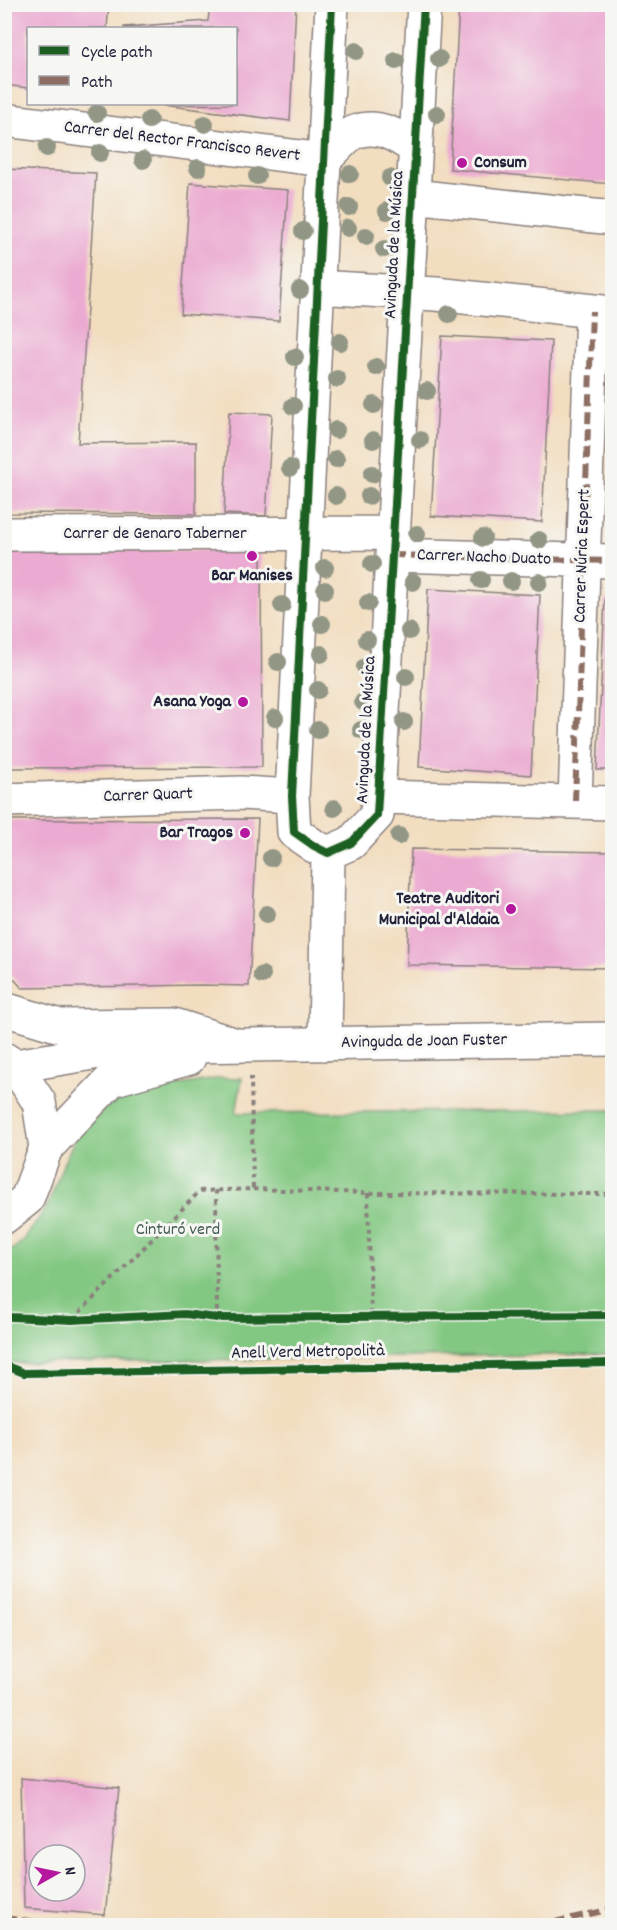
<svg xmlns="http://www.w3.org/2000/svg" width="617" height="1930" viewBox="0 0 617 1930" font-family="Dekko,sans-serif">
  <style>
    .green { fill: #83c882; stroke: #52755e; stroke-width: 1.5 }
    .building { fill: #ebaad1; fill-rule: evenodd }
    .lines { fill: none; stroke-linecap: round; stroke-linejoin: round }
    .street-casing { stroke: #8a807d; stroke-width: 36 }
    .secondary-casing { stroke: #8a807d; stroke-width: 36 }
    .path { stroke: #8a807d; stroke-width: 4; stroke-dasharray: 4.5 4.5; stroke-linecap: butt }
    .street { stroke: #fff; stroke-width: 33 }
    .secondary { stroke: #fff; stroke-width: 33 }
    .quiet { stroke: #8d6e63; stroke-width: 6; stroke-dasharray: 12 6; stroke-linecap: butt }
    .cycleway-casing { stroke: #f6f6f2; stroke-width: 11 }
    .cycleway { stroke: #1b5e20; stroke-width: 8 }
    .tree { fill: #929684 }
    .poi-dot { fill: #b5179e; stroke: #f6f6f2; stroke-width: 2 }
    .labels { text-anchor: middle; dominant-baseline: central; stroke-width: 6; stroke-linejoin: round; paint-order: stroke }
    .street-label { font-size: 18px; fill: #22223b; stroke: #f6f6f2 }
    .poi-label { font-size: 18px; font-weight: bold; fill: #22223b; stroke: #f6f6f2; text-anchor: end }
    .park-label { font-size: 18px; fill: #445c54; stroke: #f6f6f2 }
  </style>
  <rect width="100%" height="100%" fill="#f6f6f2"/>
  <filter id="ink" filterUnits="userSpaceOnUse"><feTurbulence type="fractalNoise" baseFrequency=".0167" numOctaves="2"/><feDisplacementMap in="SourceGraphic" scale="12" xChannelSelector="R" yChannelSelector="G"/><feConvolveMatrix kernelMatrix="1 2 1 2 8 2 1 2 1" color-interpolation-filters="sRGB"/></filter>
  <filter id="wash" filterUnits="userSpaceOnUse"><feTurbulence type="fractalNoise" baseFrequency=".008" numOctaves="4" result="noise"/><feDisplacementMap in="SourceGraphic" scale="24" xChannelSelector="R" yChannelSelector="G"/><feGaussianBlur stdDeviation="1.35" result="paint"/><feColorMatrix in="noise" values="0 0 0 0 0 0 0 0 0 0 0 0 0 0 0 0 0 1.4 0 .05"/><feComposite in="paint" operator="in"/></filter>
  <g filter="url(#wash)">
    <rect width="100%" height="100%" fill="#f2ddbf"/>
    <path class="green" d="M221,1078H242L236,1113L612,1110V1354L5,1363V1255L23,1241L48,1205L64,1162L75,1139L106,1107L138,1092Z"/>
    <g id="blocks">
      <path class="building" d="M4,4H109L107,28H28V88L4,85Z
        M210,4H296L290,121L162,105L236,104V28H124V27L208,21Z
        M459,5H612V184L450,169Z
        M4,169L96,173L78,443L196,442V514L4,513Z
        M190,183L288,190L279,321L181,314Z
        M442,336L551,341L542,522L431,516Z
        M229,412L272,414L266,516L224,514Z
        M261,550L262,767L4,768V551Z
        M428,589L540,595L531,775L419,767Z
        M605,599H612V770H597Z
        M258,819L249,986L200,985L22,988L5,969V820Z
        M411,849L612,852V968L407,965Z
        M21,1778L119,1788L105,1915L24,1908ZM39,1855H75V1891H39Z"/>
    </g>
  </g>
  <g filter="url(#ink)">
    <use href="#blocks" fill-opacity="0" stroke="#8a807d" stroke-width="1.5"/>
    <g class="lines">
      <g class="street-casing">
        <path id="street" d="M332,4L292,796L294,832L314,846L328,853L351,843L377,815L424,4
          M4,120L324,160C332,153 347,135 355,132C378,123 398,136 416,149
          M413,196L612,218
          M316,287L436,294L612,313
          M4,534L393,533
          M392,555L612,561
          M378,797L612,803
          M4,800L241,793L292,796
          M575,801L592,311
          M4,1009L60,1026L174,1025L233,1044
          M325,1044L328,853"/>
      </g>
      <g class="secondary-casing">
        <path id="secondary" d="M4,1059L15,1066L39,1102L46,1148L27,1199L4,1217
          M15,1066L129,1047L612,1039
          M46,1148L111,1080L189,1058"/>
      </g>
      <path class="path" d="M253,1189L368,1193L612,1194
        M216,1190L217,1318
        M368,1193L371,1318
        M4,1315L11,1317L72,1320L185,1314L217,1318L612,1315
        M73,1319L200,1191L253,1189L251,1077"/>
      <use href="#street" class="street"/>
      <use href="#secondary" class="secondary"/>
      <path class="quiet" d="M392,555L612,561
        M575,801L592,311
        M4,1918L67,1926
        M536,1926L612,1909"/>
      <g class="cycleway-casing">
        <path id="cycleway" d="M332,4L292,796L294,832L314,846L328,853L351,843L377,815L424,4
          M4,1315L11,1317L72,1320L185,1314L217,1318L612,1315
          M4,1365L24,1373L612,1363"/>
      </g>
      <use href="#cycleway" class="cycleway"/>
    </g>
    <g class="tree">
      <circle cx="356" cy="51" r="9"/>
      <circle cx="439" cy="59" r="9"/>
      <circle cx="396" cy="61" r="9"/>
      <circle cx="97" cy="113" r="9"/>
      <circle cx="437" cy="114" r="9"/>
      <circle cx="149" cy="120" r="9"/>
      <circle cx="205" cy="124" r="9"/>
      <circle cx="47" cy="148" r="9"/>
      <circle cx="100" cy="153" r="9"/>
      <circle cx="143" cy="160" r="9"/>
      <circle cx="198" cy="168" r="9"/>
      <circle cx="350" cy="174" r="9"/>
      <circle cx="257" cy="176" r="9"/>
      <circle cx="390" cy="178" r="9"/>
      <circle cx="349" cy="207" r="9"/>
      <circle cx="387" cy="211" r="9"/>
      <circle cx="348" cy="228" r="9"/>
      <circle cx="303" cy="231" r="9"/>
      <circle cx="366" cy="236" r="9"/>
      <circle cx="384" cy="249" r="9"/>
      <circle cx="300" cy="290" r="9"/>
      <circle cx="449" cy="314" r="9"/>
      <circle cx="340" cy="342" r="9"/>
      <circle cx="295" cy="357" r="9"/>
      <circle cx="376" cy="367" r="9"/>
      <circle cx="337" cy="379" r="9"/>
      <circle cx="427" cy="391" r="9"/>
      <circle cx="374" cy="405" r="9"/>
      <circle cx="293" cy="406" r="9"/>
      <circle cx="336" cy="430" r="9"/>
      <circle cx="373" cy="440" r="9"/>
      <circle cx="420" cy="440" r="9"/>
      <circle cx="336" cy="459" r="9"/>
      <circle cx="290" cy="468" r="9"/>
      <circle cx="372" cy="474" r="9"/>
      <circle cx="336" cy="496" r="9"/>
      <circle cx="369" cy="496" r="9"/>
      <circle cx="417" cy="534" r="9"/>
      <circle cx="483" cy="538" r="9"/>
      <circle cx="539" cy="540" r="9"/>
      <circle cx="372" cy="564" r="9"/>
      <circle cx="325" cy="568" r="9"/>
      <circle cx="481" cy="580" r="9"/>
      <circle cx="511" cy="581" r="9"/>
      <circle cx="413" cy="582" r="9"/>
      <circle cx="539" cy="582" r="9"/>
      <circle cx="325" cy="590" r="9"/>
      <circle cx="368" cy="603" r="9"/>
      <circle cx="282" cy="605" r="9"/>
      <circle cx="322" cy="624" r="9"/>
      <circle cx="409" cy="631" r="9"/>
      <circle cx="367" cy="640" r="9"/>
      <circle cx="321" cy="654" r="9"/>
      <circle cx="278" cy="662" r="9"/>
      <circle cx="365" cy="667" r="9"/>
      <circle cx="406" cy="677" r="9"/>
      <circle cx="318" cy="690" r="9"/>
      <circle cx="363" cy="702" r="9"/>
      <circle cx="275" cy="718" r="9"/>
      <circle cx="404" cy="722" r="9"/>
      <circle cx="318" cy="730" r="9"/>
      <circle cx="361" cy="730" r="9"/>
      <circle cx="334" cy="808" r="9"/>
      <circle cx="399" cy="836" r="9"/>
      <circle cx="271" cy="858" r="9"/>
      <circle cx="267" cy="914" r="9"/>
      <circle cx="262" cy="975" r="9"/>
    </g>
  </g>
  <g class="poi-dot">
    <circle cx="462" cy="163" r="6"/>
    <circle cx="252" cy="556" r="6"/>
    <circle cx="243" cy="702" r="6"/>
    <circle cx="245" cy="833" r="6"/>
    <circle cx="511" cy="909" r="6"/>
  </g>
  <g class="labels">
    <g class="street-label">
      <text transform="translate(182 142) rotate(7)">Carrer del Rector Francisco Revert</text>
      <text transform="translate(395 245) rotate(-87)">Avinguda de la Música</text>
      <text x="155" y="534">Carrer de Genaro Taberner</text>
      <text transform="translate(583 556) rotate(-88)">Carrer Núria Espert</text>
      <text transform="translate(484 558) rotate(2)">Carrer Nacho Duato</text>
      <text transform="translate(367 730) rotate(-87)">Avinguda de la Música</text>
      <text transform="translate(148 796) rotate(-2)">Carrer Quart</text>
      <text transform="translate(424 1042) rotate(-1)">Avinguda de Joan Fuster</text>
      <text transform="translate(308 1353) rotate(-1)">Anell Verd Metropolità</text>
    </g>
    <g class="poi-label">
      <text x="474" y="163" text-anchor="start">Consum</text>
      <text x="252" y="576" text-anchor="middle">Bar Manises</text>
      <text x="231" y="702">Asana Yoga</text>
      <text x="233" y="833">Bar Tragos</text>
      <text x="499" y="899">Teatre Auditori<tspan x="499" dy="21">Municipal d'Aldaia</tspan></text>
    </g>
    <g class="park-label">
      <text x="178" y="1230">Cinturó verd</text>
    </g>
  </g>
  <rect width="617" height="1930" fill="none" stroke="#f6f6f2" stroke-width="24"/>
  <rect x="27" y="27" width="210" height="78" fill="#f6f6f2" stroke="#a1a1a9" stroke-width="1.5"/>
  <rect x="39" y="46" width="30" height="9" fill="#1b5e20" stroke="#a1a1a9" stroke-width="1.5"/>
  <text x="81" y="57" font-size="18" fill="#22223b">Cycle path</text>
  <rect x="39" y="76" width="30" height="9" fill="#8d6e63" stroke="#a1a1a9" stroke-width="1.5"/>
  <text x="81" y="87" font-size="18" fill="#22223b">Path</text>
  <g transform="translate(57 1873) rotate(81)"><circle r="28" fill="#f6f6f2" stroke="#a1a1a9" stroke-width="1.5"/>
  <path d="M0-4.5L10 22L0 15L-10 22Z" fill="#b5179e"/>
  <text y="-9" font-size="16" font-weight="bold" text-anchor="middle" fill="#22223b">N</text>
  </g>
</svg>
